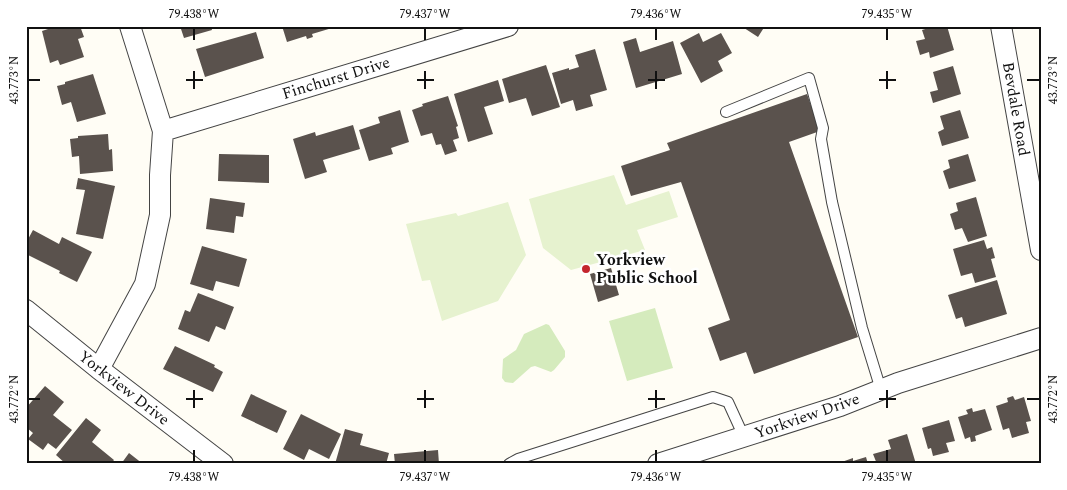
<svg xmlns="http://www.w3.org/2000/svg" width="1067" height="490" viewBox="0 0 1067 490" font-family="Spectral,serif">
  <style>
    .green { fill: #d5ebbd }
    .pitch { fill: #e6f2cf }
    .building { fill: #5a524d }
    .lines { fill: none; stroke-linecap: round; stroke-linejoin: round }
    .lane-casing { stroke: #444; stroke-width: 12 }
    .street-casing { stroke: #444; stroke-width: 22 }
    .lane { stroke: #fff; stroke-width: 10 }
    .street { stroke: #fff; stroke-width: 20 }
    .ticks { fill: none; stroke: #111; stroke-width: 2 }
    .poi-dot { fill: #c4262e; stroke: #fff; stroke-width: 2 }
    .labels { text-anchor: middle; dominant-baseline: central; stroke-width: 5; stroke-linejoin: round; paint-order: stroke }
    .street-label { font-size: 16px; fill: #111; stroke: #fff }
    .poi-label { font-size: 16px; font-weight: bold; fill: #111; stroke: #fff; text-anchor: start }
    .neatline { fill: none; stroke: #111; stroke-width: 2 }
    .ticks-label { font-size: 12px; text-anchor: middle; fill: #111 }
  </style>
  <rect width="100%" height="100%" fill="#fffdf5"/>
  <path class="green" d="M655,308L673,368L627,381L609,321Z
    M546,324L549,325L565,351V357L554,370L551,372L535,366L531,367L513,383L505,382L502,378L503,359L516,350L524,334Z"/>
  <path class="pitch" d="M614,175L626,205L669,191L678,217L637,230L645,250L571,270L543,248L529,199Z
    M508,202L526,255L498,301L442,321L430,280L422,281L406,224L456,213L458,216Z"/>
  <path class="building" d="M57,26H80L84,37L78,39L84,57L60,65L58,60L50,63L42,31Z
    M180,26H211L212,30L184,38Z
    M282,26H332V28L312,34L313,37L307,39L306,36L287,42Z
    M741,26H765L758,37Z
    M935,26H947L954,50L930,58L929,52L920,55L916,41L925,39L922,30Z
    M256,32L264,58L205,77L196,49Z
    M699,33L703,42L721,33L732,53L718,61L723,71L701,83L680,43Z
    M636,38L640,52L673,41L682,74L636,88L623,42Z
    M595,49L607,90L590,95L593,106L576,111L573,100L561,104L552,73L569,68V70L579,67L575,55Z
    M546,65L560,107L532,116L526,98L509,103L502,79Z
    M953,66L961,94L933,103L930,92L938,90L933,72Z
    M93,74L106,114L77,122L71,102L62,105L57,86L65,84V82Z
    M498,80L504,101L484,107L493,134L468,142L454,94Z
    M807,94L820,131L789,142L858,337L754,374L746,352L720,361L708,328L730,320L681,182L631,196L621,166L670,150L667,143Z
    M448,96L458,126L456,127L459,138L453,140L457,151L445,155L441,144L436,145L432,133L421,136L412,110L423,106L422,104Z
    M400,110L409,142L391,148L393,154L369,161L359,130L380,123L378,117Z
    M960,110L969,138L942,146L938,132L944,129L940,116Z
    M353,125L360,149L323,160L327,172L305,179L293,139L315,132L316,136Z
    M108,134L109,150L112,149L113,171L80,174L79,156L72,157L70,139L78,138V136Z
    M219,154L269,155V183L218,181Z
    M968,154L976,181L949,189L943,171L950,168L948,160Z
    M78,178L115,186L103,239L76,234L85,190L76,189Z
    M976,197L987,236L968,242L962,228L955,230L950,214L958,211L956,203Z
    M210,198L245,203L243,217L236,216L234,233L206,229Z
    M33,230L59,244L62,237L92,252L77,282L59,273L60,271L26,254V243Z
    M984,240L987,249L992,247L995,258L991,259L996,277L975,283L972,273L961,276L953,249Z
    M202,246L247,259L239,287L216,281L213,291L190,284Z
    M611,268L619,295L598,302L590,274Z
    M997,280L1007,314L965,327L962,317L956,319L948,295Z
    M198,293L234,307L225,330L216,326L209,342L178,329L185,310L190,312Z
    M175,346L215,365L214,367L223,372L213,392L163,369Z
    M45,386L64,402L53,415L72,430L56,449L48,443L43,450L28,439L33,433L26,427V408Z
    M251,394L287,411L277,433L241,416Z
    M1013,396L1015,400L1024,397L1031,421L1026,422L1029,433L1012,438L1009,428L1003,430L996,406L1008,402L1007,398Z
    M972,408L973,412L985,409L992,430L975,436L976,441L971,442L970,437L965,439L958,417L968,414L966,410Z
    M301,414L341,434L329,459L309,449L304,460L283,449Z
    M86,418L101,430L92,442L114,460L111,464H66L56,455Z
    M949,420L955,441L946,443L949,452L933,456L931,448L928,449L922,428Z
    M345,429L363,434L360,445L389,453L386,464H335Z
    M907,434L916,464H877L873,454L891,449L888,440Z
    M438,450L439,464H395L394,454Z
    M129,453L143,464H121Z
    M866,457L868,464H836L853,458V461Z"/>
  <g class="lines">
    <g class="lane-casing">
      <path id="lane" d="M726,112L809,78L823,128L821,139L832,202L862,328L881,390
        M509,464L518,459L713,397L728,402L744,437"/>
    </g>
    <g class="street-casing">
      <path id="street" d="M1001,26L1041,250
        M163,131L508,26
        M26,310L99,369L223,464
        M99,369L145,284L160,215V175L163,131L130,26
        M658,464L840,406L898,383L1041,338"/>
    </g>
    <use href="#lane" class="lane"/>
    <use href="#street" class="street"/>
  </g>
  <path class="ticks" d="M194,28V40M425,28V40M656,28V40M887,28V40M194,71V89M425,71V89M656,71V89M887,71V89M28,80H40M186,80H203M417,80H434M648,80H665M879,80H896M1027,80H1040M194,390V408M425,390V408M656,390V408M887,390V408M28,399H40M186,399H203M417,399H434M648,399H665M879,399H896M1027,399H1040M194,450V462M425,450V462M656,450V462M887,450V462"/>
  <circle class="poi-dot" cx="586" cy="269" r="5"/>
  <g class="labels">
    <g class="street-label">
      <text transform="translate(336 78) rotate(-17)">Finchurst Drive</text>
      <text transform="translate(1016 109) rotate(80)">Bevdale Road</text>
      <text transform="translate(124 388) rotate(38)">Yorkview Drive</text>
      <text transform="translate(807 416) rotate(-19)">Yorkview Drive</text>
    </g>
    <g class="poi-label">
      <text x="596" y="260">Yorkview<tspan x="596" dy="18">Public School</tspan></text>
    </g>
  </g>
  <rect width="1067" height="490" fill="none" stroke="#ffffff" stroke-width="55"/>
  <rect x="28" y="28" width="1012" height="434" class="neatline"/>
  <g class="ticks-label">
    <text x="194" y="18">79.438°W</text>
    <text x="425" y="18">79.437°W</text>
    <text x="656" y="18">79.436°W</text>
    <text x="887" y="18">79.435°W</text>
    <text transform="translate(14 80) rotate(-90)" y="4">43.773°N</text>
    <text transform="translate(1053 80) rotate(-90)" y="4">43.773°N</text>
    <text transform="translate(14 399) rotate(-90)" y="4">43.772°N</text>
    <text transform="translate(1053 399) rotate(-90)" y="4">43.772°N</text>
    <text x="194" y="481">79.438°W</text>
    <text x="425" y="481">79.437°W</text>
    <text x="656" y="481">79.436°W</text>
    <text x="887" y="481">79.435°W</text>
  </g>
</svg>
